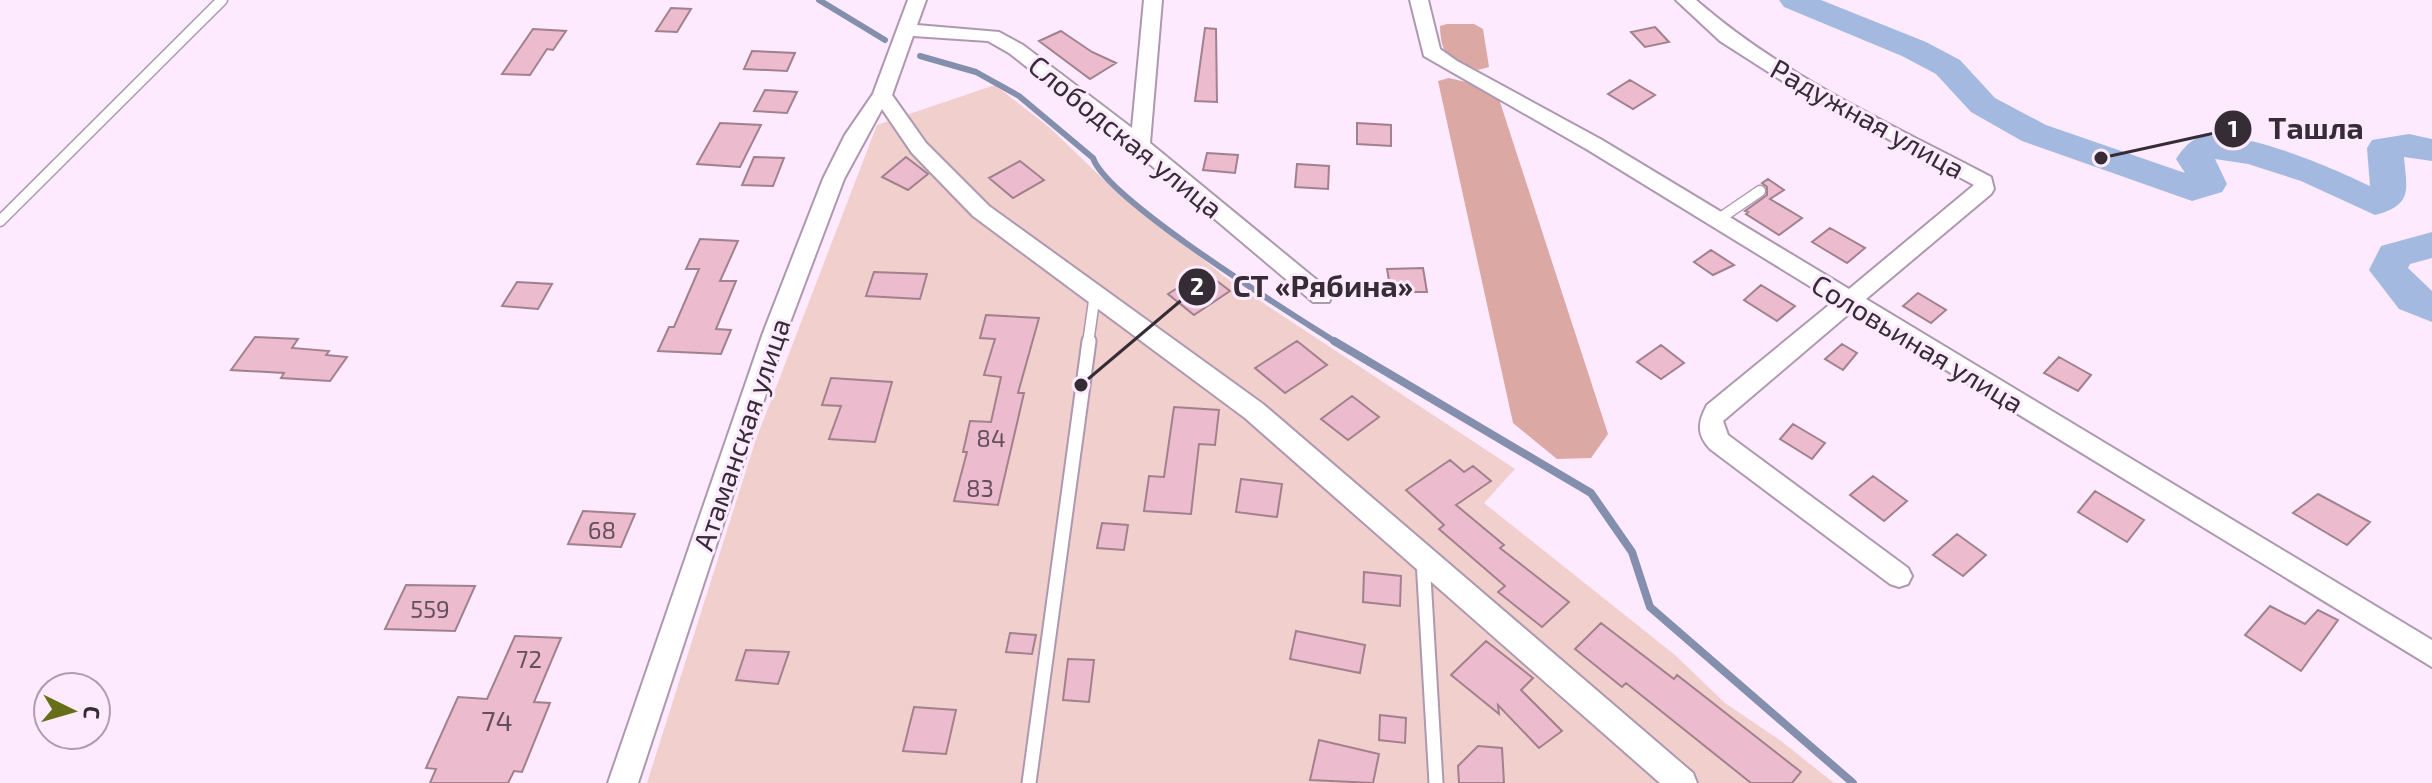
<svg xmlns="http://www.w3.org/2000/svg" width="2432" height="783" viewBox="0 0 2432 783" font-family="'Exo 2',sans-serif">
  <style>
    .green { fill: #f0cfcc }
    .forest { fill: #dba8a3 }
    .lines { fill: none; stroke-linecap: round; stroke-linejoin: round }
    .stream-far1 { stroke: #838fad; stroke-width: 6 }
    .stream { stroke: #838fad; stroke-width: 8 }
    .river { fill: #a4b9e0; fill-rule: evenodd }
    .building { fill: #ecbbcd; stroke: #a1818d; stroke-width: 2 }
    .service-far1-casing { stroke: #ae98af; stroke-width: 13 }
    .service-casing { stroke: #ae98af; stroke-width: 17 }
    .minor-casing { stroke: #ae98af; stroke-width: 4 }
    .service-far1 { stroke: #fff; stroke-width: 10 }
    .service { stroke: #fff; stroke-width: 13 }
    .minor { fill: #fff; fill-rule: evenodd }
    .labels { text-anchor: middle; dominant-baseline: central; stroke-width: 6; stroke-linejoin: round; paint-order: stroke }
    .number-label { font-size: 24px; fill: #63505c }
    .street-label { font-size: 28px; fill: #352c36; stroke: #fdeafe }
    .near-number-label { font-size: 28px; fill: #63505c }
    .leader { fill: none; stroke: #352c36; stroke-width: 3 }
    .callout-dot { fill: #352c36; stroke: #fdeafe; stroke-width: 3 }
    .mark-label { font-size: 24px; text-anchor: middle; font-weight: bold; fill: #fff }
    .callout-label { font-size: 30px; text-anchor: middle; font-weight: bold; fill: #352c36; stroke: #fdeafe; stroke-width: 6; stroke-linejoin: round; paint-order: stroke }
  </style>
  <rect width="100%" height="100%" fill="#fdeafe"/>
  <path class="green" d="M995,85L1050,128L1103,179L1230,281L1515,469L1484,503L1675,655L1725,703L1781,741L1834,783H647L755,442L877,125Z"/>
  <path class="forest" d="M1447,24H1474L1483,29L1489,67L1478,70C1451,56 1441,60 1440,26Z
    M1449,78L1470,83L1499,99L1608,434L1591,458L1557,459L1513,423L1438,81Z"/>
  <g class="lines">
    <path class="stream-far1" d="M819,0L885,40
      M920,56L976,72L1019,96L1093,158C1107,200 1292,314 1337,343"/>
    <path class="stream" d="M1334,341L1591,493L1632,552L1650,607L1853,783"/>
    <path class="river" d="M1779,0H1821L1926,42L1960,60L1995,98L2046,125L2185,173L2176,159C2181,151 2189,141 2198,138C2235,125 2335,169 2370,186L2367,148L2372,140L2409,134L2432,139V161L2404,157C2407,190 2413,205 2375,215L2301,181L2248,164L2215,159L2227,184L2222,192L2192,201L2022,141L1971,112L1936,74L1902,56L1784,7Z
      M2432,232V258L2410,264L2408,268L2432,291V322L2399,309L2369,270L2381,246Z"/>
  </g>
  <path class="building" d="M671,8L691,9L677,32L656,31Z
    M1655,27L1669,42L1645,47L1631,32Z
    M1205,28L1216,29L1217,102L1195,101Z
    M533,29L566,31L553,50L547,49L530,75L502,74Z
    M1061,31L1092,52L1116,63L1090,79L1039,41Z
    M752,51L795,53L787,71L744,69Z
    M1630,80L1655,95L1633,109L1608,94Z
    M765,90L797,92L787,113L754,111Z
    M720,123L761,125L740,167L697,164Z
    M1357,123L1391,125V146L1357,144Z
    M1207,153L1238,155L1235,173L1203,170Z
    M754,157L784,158L773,186L742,185Z
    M906,157L928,174L908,190L882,177Z
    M1020,161L1044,180L1013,198L989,178Z
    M1297,164L1329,166L1328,189L1295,187Z
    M1768,179L1784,190L1770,199L1802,218L1779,235L1746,214L1748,212L1745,211L1767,195V187L1762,183Z
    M1830,228L1865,248L1847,263L1812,242Z
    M700,239L738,241L720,281H736L716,329L731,330L721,354L658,351L669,327H674L699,269H686Z
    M1711,250L1734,265L1713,275L1694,262Z
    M1423,268L1427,292H1391L1387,269Z
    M1204,271L1230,291L1194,315L1168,294Z
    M874,272L927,274L920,299L866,296Z
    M517,282L552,284L538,309L502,306Z
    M1761,285L1795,306L1777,321L1744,300Z
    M1918,293L1946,310L1931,323L1903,306Z
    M986,315L1039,318L1018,393H1024L998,505L954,501L967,452H963L970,421L991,422L1001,377L984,375L995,339L980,338Z
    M255,337L298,339L292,348L329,351L326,355L347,357L330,381L281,378L284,373L231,370Z
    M1297,341L1327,365L1285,393L1255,368Z
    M1842,344L1857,353L1843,370L1825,359Z
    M1661,345L1684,363L1661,379L1637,362Z
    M2059,357L2091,375L2078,391L2044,373Z
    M831,378L892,382L875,442L829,439L841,406L822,405Z
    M1352,396L1379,417L1348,440L1321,419Z
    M1174,407L1219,410L1215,445L1199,444L1191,514L1144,511L1149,476L1164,477Z
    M1793,424L1825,443L1812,459L1780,439Z
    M1450,460L1464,472L1473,466L1491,481L1456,505L1504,545L1500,548L1569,602L1542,627L1498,592L1505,586L1439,529L1444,525L1406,490Z
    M1873,476L1907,501L1884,521L1850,495Z
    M1241,479L1282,484L1277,517L1236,512Z
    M2095,491L2144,520L2127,542L2078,512Z
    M2318,494L2370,522L2347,545L2293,513Z
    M583,511L635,514L621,547L568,544Z
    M1102,523L1128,525L1124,550L1097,548Z
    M1957,534L1986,555L1963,576L1933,555Z
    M1364,572L1401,576L1400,606L1363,602Z
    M406,585L475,586L455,631L385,629Z
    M2270,606L2305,624L2318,610L2338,620L2301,671L2245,635Z
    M1601,623L1674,679L1677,675L1801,772L1792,783H1751L1626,683L1622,687L1575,649Z
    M1296,631L1365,645L1360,673L1290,659Z
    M1010,633L1036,635L1032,654L1006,652Z
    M515,636L561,638L534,702L550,703L522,772L514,771L508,783H430L436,769L426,768L458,697L487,699Z
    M1486,641L1533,678L1521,690L1562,731L1539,748L1498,705L1499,714L1451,675Z
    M746,650L789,652L778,684L736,680Z
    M1068,659L1094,660L1089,702L1063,700Z
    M914,707L956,710L946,754L903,751Z
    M1380,715L1406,718L1405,743L1379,740Z
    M1319,740L1379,754L1373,783L1310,780Z
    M1478,746L1502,748L1504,783H1459L1458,766Z"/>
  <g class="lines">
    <g class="service-far1-casing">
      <path id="service-far1" d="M0,221L222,0
        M1716,221L1760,191
        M1088,343L1095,294"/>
    </g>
    <g class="service-casing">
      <path id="service" d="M1423,560L1436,783
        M1029,783L1089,341"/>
    </g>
    <g class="minor-casing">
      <path id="minor" d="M908,0H926L917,25L999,32L1023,45L1132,128L1144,0H1162L1150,143L1329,290L1332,296L1329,302H1313L1133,150L1009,53L988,41L913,36L892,95L926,143L989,206L1263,404L1693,773L1697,783H1660L1245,418L973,216L912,153L882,109L844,179L786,333L638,783H608L763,333L823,179L845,135L873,94Z
        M1410,0H1428L1440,49L1457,61L1602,140L1849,289L1974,185L1795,89L1720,41L1676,0H1696C1783,76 1890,124 1991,177L1994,189L1991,194L1866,299L2432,640V667L1851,312L1723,421L1728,435L1908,568L1912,576L1908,584L1899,587L1890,584L1710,449C1696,434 1698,422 1707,405L1834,301L1588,150L1424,56Z"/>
    </g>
    <use href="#service-far1" class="service-far1"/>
    <use href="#service" class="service"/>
    <use href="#minor" class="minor"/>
  </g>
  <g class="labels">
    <g class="number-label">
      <text x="991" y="437">84</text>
      <text x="980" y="487">83</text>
      <text x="602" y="529">68</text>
      <text x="430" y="608">559</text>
      <text x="529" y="658">72</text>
    </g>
    <g class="street-label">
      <text transform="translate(1868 118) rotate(29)">Радужная улица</text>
      <text transform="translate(1126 136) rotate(39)">Слободская улица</text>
      <text transform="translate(1918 343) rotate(31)">Соловьиная улица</text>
      <text transform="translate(741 434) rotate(-71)">Атаманская улица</text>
    </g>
    <g class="near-number-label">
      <text x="497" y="720">74</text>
    </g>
  </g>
  <path class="leader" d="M2101 158L2233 129M1081 385L1197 287"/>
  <g class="callout-dot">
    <circle cx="2101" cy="158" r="8"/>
    <circle cx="1081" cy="385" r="8"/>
    <circle cx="2233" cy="129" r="20"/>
    <circle cx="1197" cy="287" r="20"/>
  </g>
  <g class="mark-label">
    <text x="2233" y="137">1</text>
    <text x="1197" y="295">2</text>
  </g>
  <g class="callout-label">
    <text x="2316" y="139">Ташла</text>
    <text x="1323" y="297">СТ «Рябина»</text>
  </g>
  <g transform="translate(72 711) rotate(95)"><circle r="38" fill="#fdeafe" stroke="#ad9eae" stroke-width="2"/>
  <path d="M0-6L14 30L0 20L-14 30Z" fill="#666f17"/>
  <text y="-12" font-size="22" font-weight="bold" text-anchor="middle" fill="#352c36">С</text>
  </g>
</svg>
